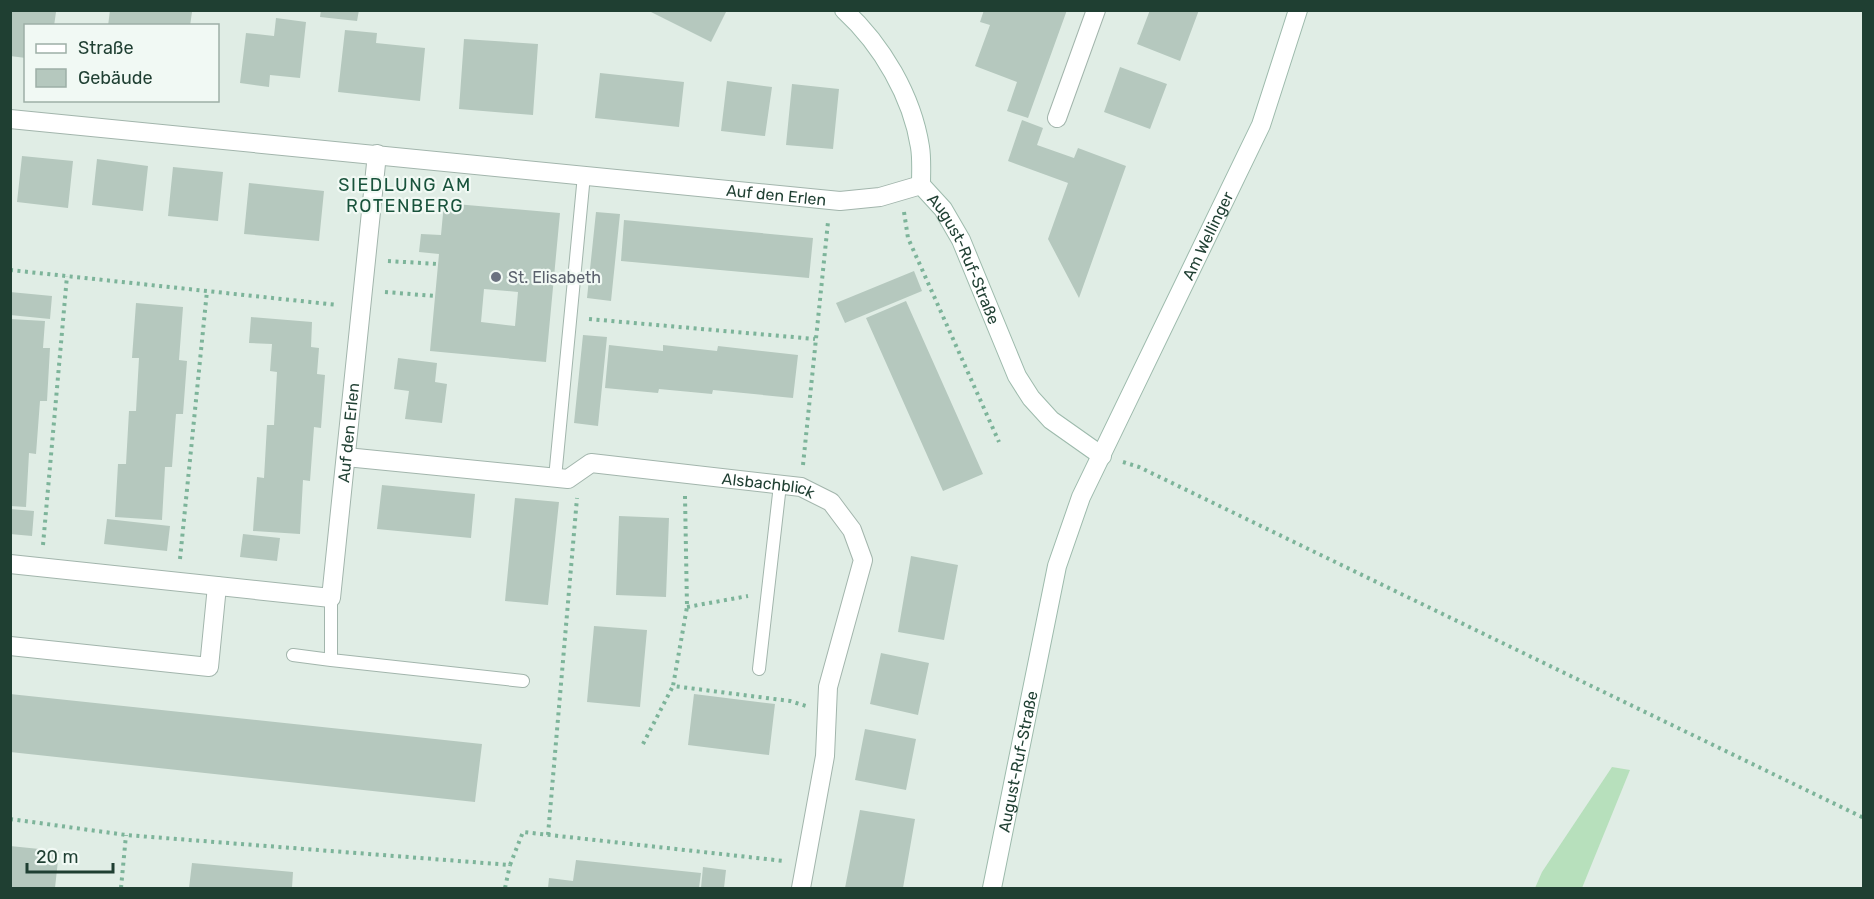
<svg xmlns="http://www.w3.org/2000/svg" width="1874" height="899" viewBox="0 0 1874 899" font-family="Rubik,sans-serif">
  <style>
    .green { fill: #b7e0bc }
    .building { fill: #b5c8be; fill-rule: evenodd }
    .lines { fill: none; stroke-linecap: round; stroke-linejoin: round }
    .lane-casing { stroke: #a2b5ac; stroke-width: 14 }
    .street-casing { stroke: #a2b5ac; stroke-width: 20 }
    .secondary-casing { stroke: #9dbaac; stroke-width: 20 }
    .path { stroke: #7db49a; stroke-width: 4; stroke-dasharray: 3 4.5; stroke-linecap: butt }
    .lane { stroke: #fff; stroke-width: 12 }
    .street { stroke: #fff; stroke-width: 18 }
    .secondary { stroke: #fff; stroke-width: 18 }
    .worship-dot { fill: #6b7280; stroke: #f1f9f4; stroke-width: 2 }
    .labels { text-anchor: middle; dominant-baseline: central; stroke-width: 4.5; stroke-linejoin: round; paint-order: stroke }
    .street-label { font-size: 16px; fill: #1f3f32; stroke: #f1f9f4 }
    .worship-label { font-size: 16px; fill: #5b616d; stroke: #f1f9f4; text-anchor: start }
    .neighbourhood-label { font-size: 18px; letter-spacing: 1.5px; fill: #19533c; stroke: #f1f9f4 }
  </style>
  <rect width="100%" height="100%" fill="#e0ede5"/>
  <path class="green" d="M1612,767L1630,770L1582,888H1535L1542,872Z"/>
  <path class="building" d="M10,10L56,12L54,26H26V58L10,56Z
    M110,10H181L192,12L190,26H108Z
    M321,10H359L357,21L320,17Z
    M647,10H727L711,42Z
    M984,10H1067L1028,118L1007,111L1017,82L975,66L990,25L980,22Z
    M1150,10H1199L1180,61L1137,44Z
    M276,18L306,22L300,78L270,75L269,87L240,83L246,33L274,36Z
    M345,30L377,33L376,43L425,48L420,101L338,92Z
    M464,39L538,44L533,115L459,109Z
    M1120,67L1167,84L1150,129L1104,112Z
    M600,73L684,82L679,127L595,118Z
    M727,81L772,87L765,136L721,131Z
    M792,84L839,89L833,149L786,145Z
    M1022,120L1043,128L1037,145L1074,158L1078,148L1126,166L1079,298L1048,239L1068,183L1008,161Z
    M22,156L73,161L68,208L17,202Z
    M97,159L148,166L143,211L92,205Z
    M173,167L223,172L218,221L168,216Z
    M249,183L324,191L319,241L244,234Z
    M444,203L560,213L546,362L430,351L439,254L419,252L421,234L441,235ZM484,289L518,292L515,326L481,322Z
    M596,212L620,214L611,301L587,298Z
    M624,220L813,238L809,278L621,261Z
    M914,271L922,291L845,323L836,303Z
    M10,292L52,296L50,319L10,315Z
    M906,301L983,474L943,491L866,318Z
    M136,303L183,307L179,360L187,361L183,414H176L172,467H165L162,520L115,517L118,464H126L129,411H136L139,358H132Z
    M251,317L312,322L311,347L319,348L317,374L325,375L321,428L314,427L310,481L303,480L300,534L253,531L257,477L264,478L267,425H274L277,372L270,371L272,344L249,343Z
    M10,319L45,321L43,348H50L47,401H40L36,454L29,453L26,507L10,506Z
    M583,335L607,337L598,426L574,423Z
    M609,345L663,351V345L717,351L718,346L798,355L793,398L713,390L712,394L659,389L658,393L605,388Z
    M398,358L437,363L435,382L447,384L442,423L405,419L409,391L394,389Z
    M382,485L475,494L471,538L377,529Z
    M515,498L559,502L548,605L505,601Z
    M10,509L34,511L32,536L10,534Z
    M619,516L669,518L666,597L616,595Z
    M107,519L170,526L167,551L104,544Z
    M243,534L280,538L277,561L240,557Z
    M911,556L958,565L944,640L898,632Z
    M594,626L647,630L640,707L587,702Z
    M881,653L929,663L918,715L870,704Z
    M10,694L482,744L475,802L10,752Z
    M694,694L775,704L769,755L688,745Z
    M865,729L916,739L906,790L855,780Z
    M860,810L915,819L903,888H845Z
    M10,846L59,851L55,888H10Z
    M576,860L701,873L699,888H548L549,878L573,881Z
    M192,863L293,872L292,888H189Z
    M703,867L726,870L724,888H701Z"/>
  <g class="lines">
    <g class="lane-casing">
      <path id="lane" d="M555,478L584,175
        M331,598V660L523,681
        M293,655L331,660
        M759,669L780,485"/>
    </g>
    <g class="street-casing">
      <g id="street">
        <path d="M1057,118L1096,10"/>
        <path id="s1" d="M10,119L840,201L880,197L921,185"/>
        <path id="s2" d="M346,457L568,479L591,463L801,487L831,502L852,530L863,560L828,687L825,756L801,888"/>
        <path id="s3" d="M10,564L331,598L377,154"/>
        <path d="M10,646L209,667L217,586"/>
      </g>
    </g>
    <g class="secondary-casing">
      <g id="secondary">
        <path id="s4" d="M844,10C882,45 912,96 920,147C922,159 921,173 921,185L943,209L961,240L1017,376L1031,398L1051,420L1102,456"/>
        <path id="s5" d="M992,888L1057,566L1081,497L1261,125L1298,10"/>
      </g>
    </g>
    <path class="path" d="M904,212L908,238L999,442
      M388,261L438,264
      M10,270L338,305
      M385,292L435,296
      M589,319L815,339
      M1123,462L1139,467L1864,818
      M803,465L828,222
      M685,496L687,607L673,686L790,701L806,706
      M43,545L67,276
      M180,559L207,291
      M687,607L748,596
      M643,744L673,686
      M10,819L126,835L510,865L523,832L784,861
      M548,835L577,498
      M121,888L126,835
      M505,888L510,865"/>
    <use href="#lane" class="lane"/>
    <use href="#street" class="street"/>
    <use href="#secondary" class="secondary"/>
  </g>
  <circle class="worship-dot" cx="496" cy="277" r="6"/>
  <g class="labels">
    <g class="street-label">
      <text stroke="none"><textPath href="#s1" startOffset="770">Auf den Erlen</textPath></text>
      <text stroke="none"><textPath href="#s5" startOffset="692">Am Wellinger</textPath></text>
      <text stroke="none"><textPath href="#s4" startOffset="284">August-Ruf-Straße</textPath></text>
      <text stroke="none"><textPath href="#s3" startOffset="489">Auf den Erlen</textPath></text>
      <text stroke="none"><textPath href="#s2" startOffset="430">Alsbachblick</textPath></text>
      <text stroke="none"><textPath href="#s5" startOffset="129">August-Ruf-Straße</textPath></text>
    </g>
    <g class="worship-label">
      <text x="508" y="277">St. Elisabeth</text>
    </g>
    <g class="neighbourhood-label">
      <text x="405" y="185">SIEDLUNG AM<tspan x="405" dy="21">ROTENBERG</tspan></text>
    </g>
  </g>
  <rect width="1874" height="899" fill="none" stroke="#1f3f32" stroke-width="24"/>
  <rect x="24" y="24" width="195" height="78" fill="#f1f9f4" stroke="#9dafa6" stroke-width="1.5"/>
  <rect x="36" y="44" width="30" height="9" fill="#ffffff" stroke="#9dafa6" stroke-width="1.5"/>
  <text x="78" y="54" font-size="18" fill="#1f3f32">Straße</text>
  <rect x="36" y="69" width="30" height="18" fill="#b5c8be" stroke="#9dafa6" stroke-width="1.5"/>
  <text x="78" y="84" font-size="18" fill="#1f3f32">Gebäude</text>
  <path d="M27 863v9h86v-9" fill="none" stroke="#1f3f32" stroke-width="3"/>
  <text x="36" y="863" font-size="18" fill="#1f3f32" stroke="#f1f9f4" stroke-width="4.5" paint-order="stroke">20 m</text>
</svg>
